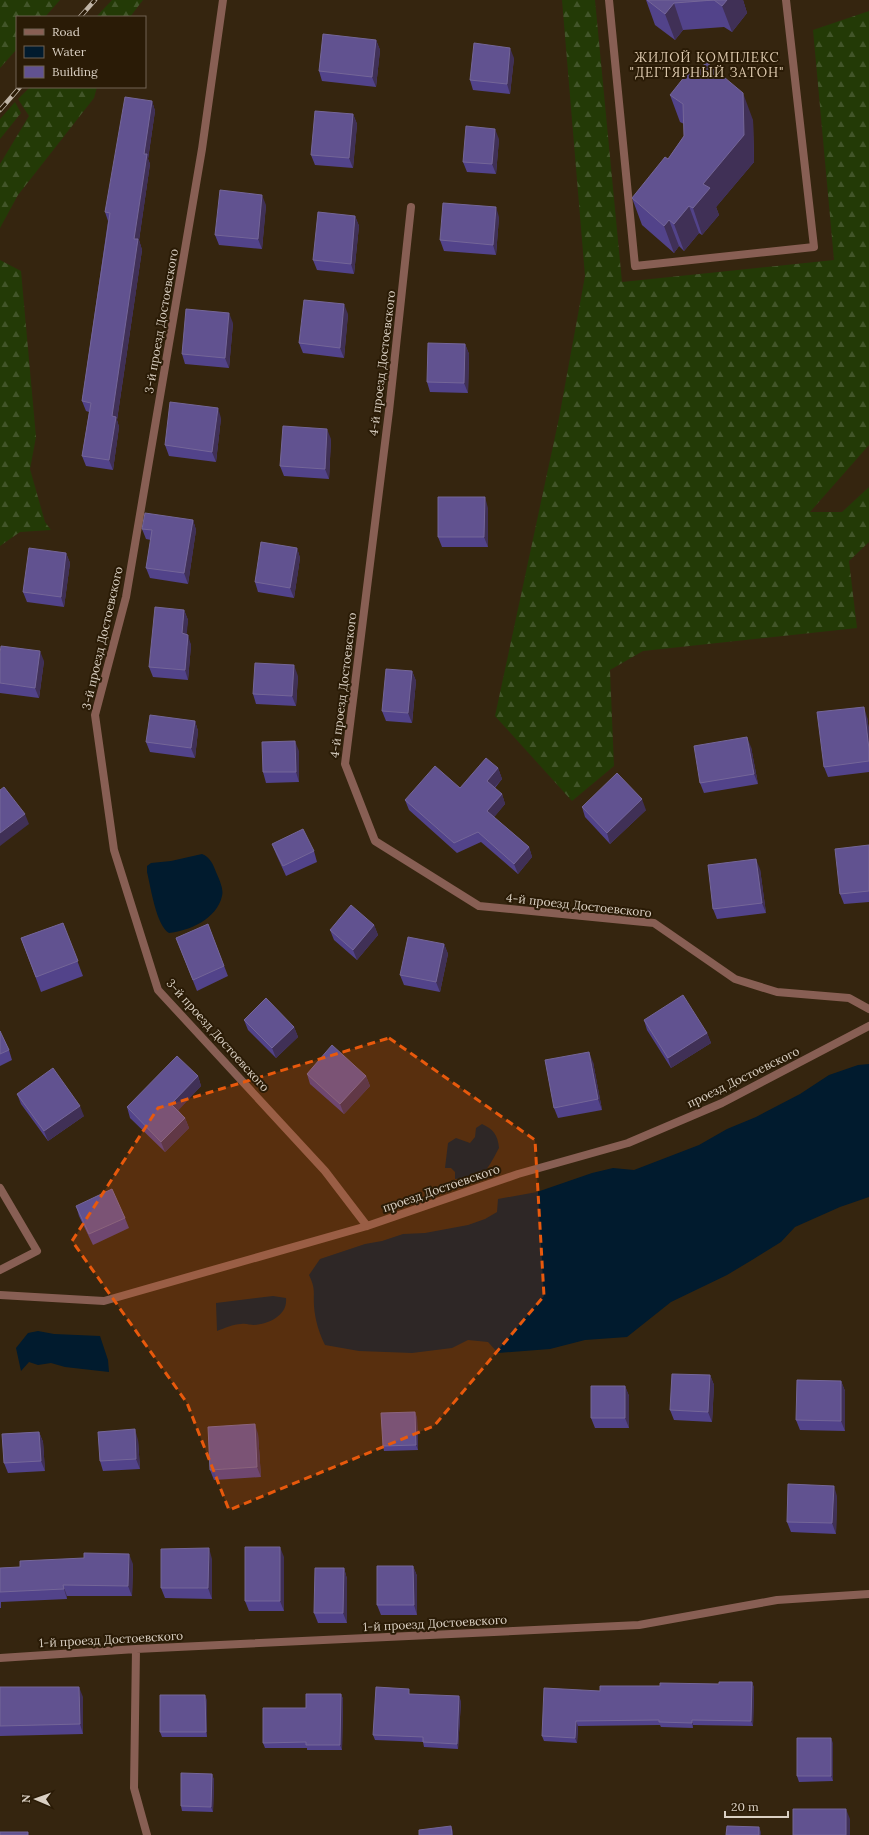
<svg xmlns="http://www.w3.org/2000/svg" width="869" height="1835" viewBox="0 0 869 1835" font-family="Lora,serif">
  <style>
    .forest { fill: url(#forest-firs) }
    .water { fill: #011b2e }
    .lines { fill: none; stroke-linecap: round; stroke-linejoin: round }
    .minor { stroke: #885f54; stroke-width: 8 }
    .rail-casing { stroke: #c0b5a7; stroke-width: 4.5 }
    .rail { stroke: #2a1b06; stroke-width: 3; stroke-dasharray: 9; stroke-linecap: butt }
    .wall { fill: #52438a }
    .shaded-wall { fill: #403056 }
    .building { fill: #615290; stroke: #746698 }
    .marked { fill: #e8590c; fill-opacity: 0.2; stroke: #e8590c; stroke-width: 3; stroke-dasharray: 8 5; stroke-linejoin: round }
    .labels { text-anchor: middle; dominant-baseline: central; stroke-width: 4; stroke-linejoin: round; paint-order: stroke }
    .street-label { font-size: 12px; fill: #dad0c3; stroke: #2a1b06 }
    .neighbourhood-label { font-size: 13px; letter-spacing: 1px; fill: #dfcbb0; stroke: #2a1b06 }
  </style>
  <defs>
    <pattern id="forest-firs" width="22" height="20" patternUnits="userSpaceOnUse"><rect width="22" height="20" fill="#233a06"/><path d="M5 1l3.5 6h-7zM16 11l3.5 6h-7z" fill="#425529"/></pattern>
  </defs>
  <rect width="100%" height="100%" fill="#35250f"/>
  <path class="forest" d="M0,0H60L45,17H17V49L0,68Z
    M112,0H143L130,17H96Z
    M562,0H595L622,282L834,260L813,30L869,11V445L810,512H842L869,487V542L849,561L857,628L643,651L610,670L614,766L572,801L495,716L559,418L585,276Z
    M30,87H97L94,98L18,195L0,228V164L29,116L18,99Z
    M15,102L21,113L0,139V119Z
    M0,260L21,271L36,437L30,469L45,522L51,530L20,532L0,546Z"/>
  <path class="water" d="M202,854C210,857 213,864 216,872C219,879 224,889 222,896C217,919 189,931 169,933C156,925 151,888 147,872V866L151,863L171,861Z
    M869,1064V1197L840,1207L795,1227L781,1242L752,1260L727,1275L671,1302L627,1337L585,1340L550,1349L498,1353L488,1342L468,1340L452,1348L412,1353L359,1351L325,1345C319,1333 315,1320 314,1306C313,1291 316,1290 309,1275L320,1259L365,1244L382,1241L403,1234L425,1233L468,1225L485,1219L497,1212L498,1199L537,1192L592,1173L613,1168L634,1170L699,1145L727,1129L756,1117L800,1094L829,1075L858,1065Z
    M482,1124C493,1129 498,1135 499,1148C485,1174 485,1177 455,1179V1172L451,1168H445L448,1143L456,1138L470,1143L475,1137L476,1128Z
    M273,1296L286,1298C288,1315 269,1324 254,1325C250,1325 246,1323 241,1324C233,1324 225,1328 217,1331L216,1303Z
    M38,1331L54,1334L100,1336L108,1360L109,1372L65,1367L51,1363L38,1365L29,1362L21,1371L16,1348L28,1333Z"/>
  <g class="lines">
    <path class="minor" d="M223,0L202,149L126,597L95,715L114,850L158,990L325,1171L367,1226
      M609,0L635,266L814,247L786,0
      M411,207L389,411L345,764L375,841L479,906L654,923L735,979L777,992L849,998L869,1009
      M0,1188L37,1251L0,1270
      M0,1295L104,1301L367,1226L518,1174L628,1143L722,1103L869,1026
      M136,1649L134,1788L147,1835
      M0,1658L136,1649L639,1625L777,1600L869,1594"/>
    <g class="rail-casing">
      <path id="rail" d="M80,17L95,0
        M0,110L20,87"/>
    </g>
    <use href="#rail" class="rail"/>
  </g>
  <path class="wall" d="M646,0H743L747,13L732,32L724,27L683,30L675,40L655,25Z
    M376,40L380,50L376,87L322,81L319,71Z
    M514,58L510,94L473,90L470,80Z
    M670,95L753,120L754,162L716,207L719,215L702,235L699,233L684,251L679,246L674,253L642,225L632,198L668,159L684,136V124L680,122Z
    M152,101L155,111L148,159L150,164L139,240L142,250L117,420L119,427L113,470L86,466L82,456L89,412L86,411L82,401L108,221L105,212Z
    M353,114L357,124L353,168L315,165L311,155Z
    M499,139L496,174L467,172L463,162Z
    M266,205L262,249L219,245L215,235Z
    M355,216L359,226L354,274L317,270L313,260Z
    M499,217L496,255L444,251L440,240Z
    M348,314L344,358L303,353L299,343Z
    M233,323L229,368L185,364L182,354Z
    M465,344L469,354L468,393L430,392L427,382Z
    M221,418L216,462L169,456L165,445Z
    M331,439L329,479L284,476L280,466Z
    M488,508V547H442L438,537Z
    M193,520L196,530L188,584L150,578L146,568L151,540L146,539L142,529Z
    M297,548L300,558L294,598L258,592L255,582Z
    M66,553L70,563L64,607L27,602L23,592Z
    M184,610L188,620L186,634L191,645L188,680L153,677L149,667Z
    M0,653L44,661L39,698L0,693Z
    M412,671L416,681L412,723L386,721L382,711Z
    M298,676L296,706L256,704L253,694Z
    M867,717L869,730V772L828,777L824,767Z
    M195,721L198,731L195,758L150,752L146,742Z
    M751,747L758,784L704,793L700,783Z
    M299,751V782L266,783L263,772Z
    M498,768L502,779L495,788L502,794L505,804L494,817L529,847L532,857L518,874L481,842L457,853L409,810L405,800L460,788Z
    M582,807L646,810L610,844L585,817Z
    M272,844L314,851L317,862L286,876L276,854Z
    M869,845V902L844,904L840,894Z
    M760,869L766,913L717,919L713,909Z
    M63,923L83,976L41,992L21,938Z
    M208,924L228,976L197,991L176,938Z
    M374,925L378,935L357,960L334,940L330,930Z
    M444,944L448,954L440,992L404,985L400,975Z
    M244,1020L294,1027L298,1037L276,1058L248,1030Z
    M644,1020L707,1033L711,1043L671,1068L647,1030Z
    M0,1031L9,1050L12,1060L0,1066Z
    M593,1062L602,1110L558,1118L554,1108Z
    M307,1074L366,1076L370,1086L344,1114L310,1084Z
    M198,1076L201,1086L178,1110L185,1118L189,1128L165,1152L130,1118L127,1107Z
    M17,1094L84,1116L48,1141L21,1104Z
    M76,1206L125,1218L129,1228L93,1245L79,1216Z
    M710,1375L714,1385L712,1422L674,1420L670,1410Z
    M841,1381L845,1391V1431L800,1430L796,1420Z
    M625,1386L629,1396V1428H595L591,1418Z
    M417,1417L418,1450L384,1451L383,1446Z
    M39,1432L43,1442L45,1471L8,1473L4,1463Z
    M258,1434L261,1477L214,1480L210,1470Z
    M138,1440L140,1469L103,1471L100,1461Z
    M837,1496L836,1534L791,1532L787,1522Z
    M284,1557V1611H249L245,1601Z
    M212,1559V1599L165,1598L161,1588Z
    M133,1564L132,1596H67V1599L1,1602V1608H0V1568Z
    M413,1566L417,1576V1615H381L377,1605Z
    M344,1568L347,1579V1623H318L314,1613Z
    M752,1682L754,1688L753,1726L693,1725V1728L661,1727L660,1725L578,1726L577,1743L544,1741L542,1736L600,1691L660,1686L719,1684Z
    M0,1687L83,1697V1734L0,1736Z
    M341,1694L343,1699L342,1750H307V1748H265L263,1743L306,1708Z
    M411,1694L461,1701L458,1749L424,1747L423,1742L375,1740L373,1735Z
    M207,1700V1737H162L160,1732Z
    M833,1743V1781L799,1782L797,1776Z
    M212,1774L214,1780L213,1812L182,1811L181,1806Z"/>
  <path class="shaded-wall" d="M727,0H743L747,13L732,32L722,6Z
    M674,3L683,30L675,40L665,14Z
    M376,40L380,50L376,87L372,77Z
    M510,48L514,58L510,94L507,84Z
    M743,93L753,120L754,162L716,207L719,215L702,235L693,208Z
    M152,101L155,111L148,159L150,164L139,240L142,250L117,420L119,427L113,470L109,460L112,416L144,154Z
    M353,114L357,124L353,168L349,158Z
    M495,129L499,139L496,174L492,164Z
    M262,195L266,205L262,249L258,239Z
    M689,206L699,233L684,251L674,224Z
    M496,207L499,217L496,255L493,245Z
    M355,216L359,226L354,274L351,264Z
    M669,220L679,246L674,253L664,226Z
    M344,304L348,314L344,358L340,348Z
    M229,313L233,323L229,368L225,358Z
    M465,344L469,354L468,393L464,383Z
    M218,408L221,418L216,462L212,452Z
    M327,429L331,439L329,479L325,469Z
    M485,497L488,508V547L484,537Z
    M193,520L196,530L188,584L184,573Z
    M297,548L300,558L294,598L290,588Z
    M66,553L70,563L64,607L61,597Z
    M184,610L188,620L186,643L182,633Z
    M188,635L191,645L188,680L185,670Z
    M40,651L44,661L39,698L35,688Z
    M294,665L298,676L296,706L292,696Z
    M412,671L416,681L412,723L408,713Z
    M864,707L867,717L869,730V749Z
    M195,721L198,731L195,758L191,748Z
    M747,737L751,747L758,784L754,774Z
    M295,741L299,751V782L296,772Z
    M498,768L502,779L491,791L487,781Z
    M502,794L505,804L491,821L487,811Z
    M642,799L646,810L610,844L607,833Z
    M25,814L29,824L0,846V833Z
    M529,847L532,857L518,874L514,864Z
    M756,859L760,869L766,913L762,903Z
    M374,925L378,935L357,960L353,950Z
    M444,944L448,954L440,992L436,982Z
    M294,1027L298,1037L276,1058L272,1048Z
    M707,1033L711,1043L671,1068L668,1058Z
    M589,1052L593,1062L602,1110L598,1099Z
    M198,1076L201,1086L175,1114L171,1104Z
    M366,1076L370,1086L344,1114L340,1104Z
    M80,1106L84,1116L48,1141L44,1131Z
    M185,1118L189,1128L165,1152L161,1142Z
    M710,1375L714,1385L712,1422L708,1412Z
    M841,1381L845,1391V1431L841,1421Z
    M625,1386L629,1396V1428L625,1418Z
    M415,1412L417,1417L418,1450L416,1445Z
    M255,1424L258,1434L261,1477L257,1467Z
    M135,1429L138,1440L140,1469L136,1459Z
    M39,1432L43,1442L45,1471L41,1461Z
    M834,1486L837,1496L836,1534L832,1523Z
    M280,1547L284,1557V1611L280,1601Z
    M209,1548L212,1559V1599L208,1588Z
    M129,1554L133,1564L132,1596L128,1586Z
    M413,1566L417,1576V1615L414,1605Z
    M344,1568L347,1579V1623L343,1613Z
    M63,1585L67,1596V1599L64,1589Z
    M752,1682L754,1688L753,1726L751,1721Z
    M79,1687L83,1697V1734L80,1724Z
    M341,1694L343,1699L342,1750L340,1745Z
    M205,1695L207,1700V1737L206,1732Z
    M459,1696L461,1701L458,1749L457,1744Z
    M692,1720L693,1725V1728L692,1723Z
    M576,1721L578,1726L577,1743L575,1738Z
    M831,1738L833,1743V1781L831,1776Z
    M212,1774L214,1780L213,1812L211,1807Z
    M846,1809L850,1819V1835H846Z
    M451,1826L453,1831V1835H452Z
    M759,1827L761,1832V1835H759Z"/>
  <path class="building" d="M647,0H727L722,6L714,0L674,3L665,14Z
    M323,34L376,40L372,77L319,71Z
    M474,43L510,48L507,84L470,80Z
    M706,62L743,93L744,135L703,184L710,188L693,208L689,206L674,224L669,220L664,226L632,198L665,157L668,159L684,136L683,104L670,95L689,71L696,76Z
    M125,97L152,101L144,154H147L134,239H138L112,416L116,417L109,460L82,456L91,403L82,401L110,213L105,212Z
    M315,111L353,114L349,158L311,155Z
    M466,126L495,129L492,164L463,162Z
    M220,190L262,195L258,239L215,235Z
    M443,203L496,207L493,245L440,240Z
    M318,212L355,216L351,264L313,260Z
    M304,300L344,304L340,348L299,343Z
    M186,309L229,313L225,358L182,354Z
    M428,343L465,344L464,383L427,382Z
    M170,402L218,408L212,452L165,445Z
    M283,426L327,429L325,469L280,466Z
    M438,497H485L484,537H438Z
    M145,513L193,520L184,573L146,568L152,530L142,529Z
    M261,542L297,548L290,588L255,582Z
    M29,548L66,553L61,597L23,592Z
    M155,607L184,610L182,633L188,635L185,670L149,667Z
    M1,646L40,651L35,688L0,683V653Z
    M255,663L294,665L292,696L253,694Z
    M386,669L412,671L408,713L382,711Z
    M864,707L869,749V761L824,767L817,712Z
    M150,715L195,721L191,748L146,742Z
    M747,737L754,774L700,783L694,746Z
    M295,741L296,772H263L262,742Z
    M486,758L498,768L487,781L502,794L487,811L529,847L514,864L478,832L454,843L405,800L435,766L460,788Z
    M617,773L642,799L607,833L582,807Z
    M4,787L25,814L0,833V790Z
    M303,829L314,851L283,866L272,844Z
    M869,845V891L840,894L835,849Z
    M756,859L762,903L713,909L708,865Z
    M351,905L374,925L353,950L330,930Z
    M63,923L78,961L36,977L21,938Z
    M208,924L224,966L193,980L176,938Z
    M408,937L444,944L436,982L400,975Z
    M683,995L707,1033L668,1058L644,1020Z
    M266,998L294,1027L272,1048L244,1020Z
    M0,1031L9,1050L0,1054Z
    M332,1045L366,1076L340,1104L307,1074Z
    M589,1052L598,1099L554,1108L545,1060Z
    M177,1056L198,1076L171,1104L185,1118L161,1142L127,1107Z
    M53,1068L80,1106L44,1131L17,1094Z
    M112,1189L125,1218L89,1234L76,1206Z
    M672,1374L710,1375L708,1412L670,1410Z
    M797,1380L841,1381V1421L796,1420Z
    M591,1386H625V1418H591Z
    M415,1412L416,1445L383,1446L381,1413Z
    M255,1424L257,1467L210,1470L208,1427Z
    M135,1429L136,1459L100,1461L98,1432Z
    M39,1432L41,1461L4,1463L2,1434Z
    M788,1484L834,1486L832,1523L787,1522Z
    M245,1547H280V1601H245Z
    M209,1548L208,1588H161V1549Z
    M84,1553L129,1554L128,1586L63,1585L64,1589L0,1592V1568L20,1567V1561L84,1558Z
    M377,1566H413L414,1605H377Z
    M315,1568H344L343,1613H314Z
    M719,1682H752L751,1721L692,1720V1723L659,1722V1720L576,1721L575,1738L542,1736L544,1688L600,1691V1686H660V1683L719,1684Z
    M0,1687H79L80,1724L0,1726Z
    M376,1687L409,1689V1694L459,1696L457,1744L423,1742V1737L373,1735Z
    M306,1694H341L340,1745H306V1742L263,1743V1708H306Z
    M160,1695H205L206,1732H160Z
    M797,1738H831V1776H797Z
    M181,1773L212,1774L211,1807L181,1806Z
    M793,1809H846V1835H793Z
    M451,1826L452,1835H419V1830Z
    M727,1826L759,1827V1835H726Z
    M0,1832H28V1835H0Z"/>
  <path class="marked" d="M389,1038L535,1140L544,1296L434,1426L229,1510L187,1403L72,1241L158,1108Z"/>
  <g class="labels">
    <g class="street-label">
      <text transform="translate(161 321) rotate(-80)">3-й проезд Достоевского</text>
      <text transform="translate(382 363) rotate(-83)">4-й проезд Достоевского</text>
      <text transform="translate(102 638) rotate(-77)">3-й проезд Достоевского</text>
      <text transform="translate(343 685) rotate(-83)">4-й проезд Достоевского</text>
      <text transform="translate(579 905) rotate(6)">4-й проезд Достоевского</text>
      <text transform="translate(218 1035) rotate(48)">3-й проезд Достоевского</text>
      <text transform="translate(743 1077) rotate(-26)">проезд Достоевского</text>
      <text transform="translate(441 1188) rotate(-19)">проезд Достоевского</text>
      <text transform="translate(435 1623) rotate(-3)">1-й проезд Достоевского</text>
      <text transform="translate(111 1639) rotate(-3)">1-й проезд Достоевского</text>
    </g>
    <g class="neighbourhood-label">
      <text x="707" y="57">ЖИЛОЙ КОМПЛЕКС<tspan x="707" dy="15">"ДЕГТЯРНЫЙ ЗАТОН"</tspan></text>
    </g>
  </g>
  <rect x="16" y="16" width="130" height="72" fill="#2a1b06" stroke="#706352"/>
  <rect x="24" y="29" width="20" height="6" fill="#885f54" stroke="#706352"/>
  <text x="52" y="36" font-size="12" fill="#dad0c3">Road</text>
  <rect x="24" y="46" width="20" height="12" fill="#011b2e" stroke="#706352"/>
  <text x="52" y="56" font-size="12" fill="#dad0c3">Water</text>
  <rect x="24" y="66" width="20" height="12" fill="#615290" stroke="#706352"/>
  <text x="52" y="76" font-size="12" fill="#dad0c3">Building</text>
  <g transform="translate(36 1799) rotate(272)" stroke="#2a1b06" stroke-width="3" paint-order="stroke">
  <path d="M0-3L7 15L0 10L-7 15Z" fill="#dad0c3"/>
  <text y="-6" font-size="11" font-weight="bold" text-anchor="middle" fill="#dad0c3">N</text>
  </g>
  <path d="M725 1811v6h63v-6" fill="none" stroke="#dad0c3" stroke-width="2"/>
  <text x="731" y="1811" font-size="12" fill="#dad0c3" stroke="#2a1b06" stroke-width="3" paint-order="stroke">20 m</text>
</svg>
